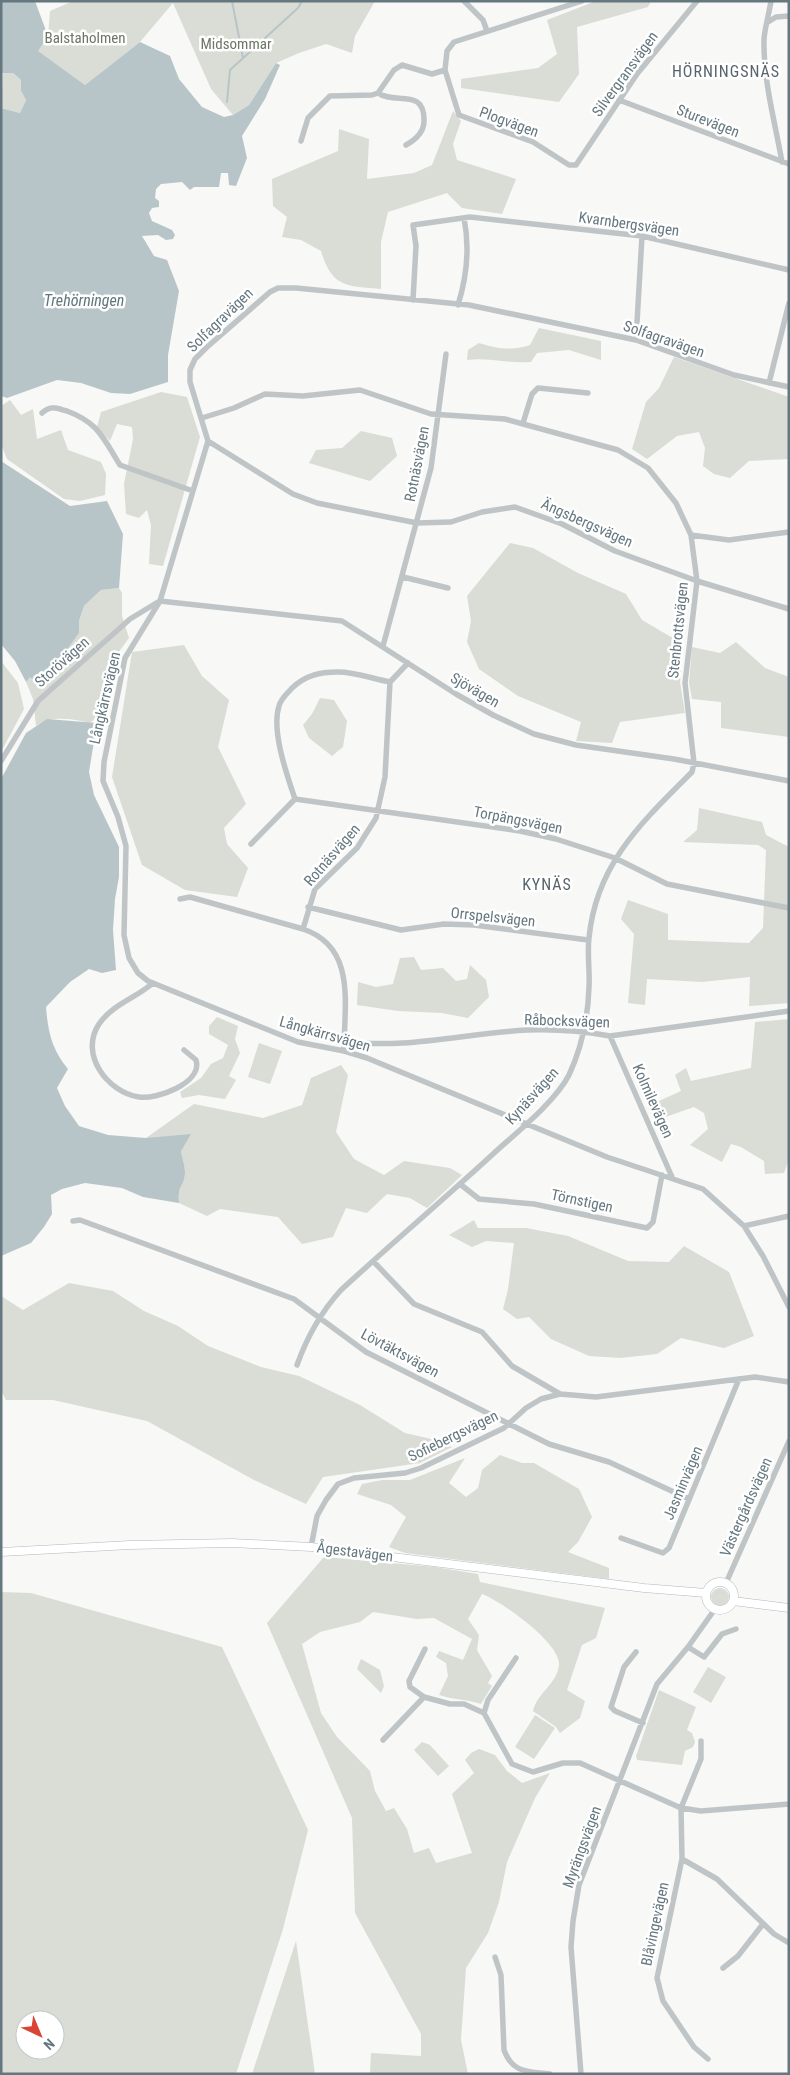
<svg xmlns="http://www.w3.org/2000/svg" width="790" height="2075" viewBox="0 0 790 2075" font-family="'Roboto Condensed',sans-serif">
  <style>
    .green { fill: #d9ddd5; fill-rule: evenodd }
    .water { fill: #b8c5c8 }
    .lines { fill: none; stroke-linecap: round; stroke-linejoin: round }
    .stream { stroke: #b8c5c8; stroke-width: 2 }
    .major-casing { stroke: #b3b9bc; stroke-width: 9 }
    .minor { stroke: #bfc5c7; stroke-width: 5.5 }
    .major { stroke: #fff; stroke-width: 8 }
    .labels { text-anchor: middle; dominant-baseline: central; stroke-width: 5; stroke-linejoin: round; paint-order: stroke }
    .park-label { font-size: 15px; fill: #6a7764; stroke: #fff }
    .street-label { font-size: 15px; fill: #65777f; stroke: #fff }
    .neighbourhood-label { font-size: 16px; letter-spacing: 1px; fill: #57646b; stroke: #fff }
    .water-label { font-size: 16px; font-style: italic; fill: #607679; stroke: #fff }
  </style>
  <rect width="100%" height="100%" fill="#f8f8f6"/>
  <path class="green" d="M73,1H375L355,36L352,53L326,44L299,53L276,63L249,105L233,115L211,89L173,3L140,42L85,85L37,51L48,36L50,11Z
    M596,1H651L648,7L577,27L579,74L559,102L461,88V79L538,68L557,54L547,20Z
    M3,72L13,73L21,80V91L26,100L20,113L1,108Z
    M453,111L461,121L453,144L457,160L516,179L502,214L462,208L447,193L388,212L381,242V289C347,286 332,288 321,251L301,240L282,237L287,217L273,206L272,179L338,151L339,129L369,139L367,179L414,173L432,165Z
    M539,328L601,341V360L569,350L537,353L531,362C509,364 489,357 467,360L468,350L479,343C497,349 511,351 530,345Z
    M674,357L789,397V459L749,461L730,478L714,474L703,466L705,448L699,432L677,436L647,459L632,449L646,402L659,388Z
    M161,392L187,397L200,437L163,566L149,564L151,525L147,510L139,518L126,514L124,484L133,439L132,427L117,424L110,441L97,427L101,412Z
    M10,400L21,415L33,409L37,439L61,430L68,450L101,462L106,474L105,495L80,501L64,499L7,459L1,444V406Z
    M361,431L392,438L397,456L370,481L309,463L316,450L342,448Z
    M510,543L533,548L578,573L626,594L642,620L683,644L680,682L685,713L620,722L612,743L576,741L581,722L518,696L479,669L467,642L471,621L467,596Z
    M119,588L122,593V616L129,638L115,657L111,678L110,694L101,713L90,723C71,719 53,715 36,726L33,699L26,682L29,676L45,681L79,633V621L84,606L101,590Z
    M736,642L765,668L789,677V737L721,728V702L692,699L689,683L692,647L720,653Z
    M184,645L202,676L229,700L218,747L246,804L224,828L227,844L248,868L237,897L185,890L142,865L112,777L132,652Z
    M1,661L18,683L24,709L1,752Z
    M320,698L334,700L347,721L343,747L332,756L309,738L303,725L312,714Z
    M699,808L762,822L766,835L789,847V1003L749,1006L750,977L702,982L647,979L645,1005L628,1003L634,934L621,919L628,900L668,914V940L749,943L763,928L766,850L758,845L683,842L697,830Z
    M414,957L421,970L443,968L456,981L467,979L470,965L486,980L489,997L468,1018L442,1013L398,1011L357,1005L358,982L376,987L393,984L400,958Z
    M217,1017L238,1026L235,1039L240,1053L229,1076L236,1080L225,1099L199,1095L182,1098L180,1092L201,1078L211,1064L223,1058L228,1045L209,1034V1026Z
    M789,1019V1159L784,1173L765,1174L764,1161L741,1147L731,1144L722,1162L690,1145L708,1129L704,1113L694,1107L654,1121L648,1106L681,1091L675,1075L686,1068L691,1081L751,1068L755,1022Z
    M259,1043L282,1051L270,1084L248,1077Z
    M341,1065L348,1075L336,1132L354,1159L384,1175L404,1161L450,1168L462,1175L427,1208L410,1198L387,1194L367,1213L346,1208L333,1237L302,1244L278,1217L220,1209L207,1216L179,1203C177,1185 185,1186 185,1172C185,1165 182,1158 181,1151L146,1138L194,1104L263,1118L302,1105L311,1078Z
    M474,1220L478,1228H526L568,1236L628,1261L669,1262L684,1246L729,1272L754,1336L724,1348L681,1338L657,1354L620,1358L589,1356L551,1339L529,1317L517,1319L503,1309L508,1289L514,1243L486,1241L472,1247L449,1235Z
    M69,1283L113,1291L144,1311L178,1326L208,1346L261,1367L299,1376L360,1405L405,1433L440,1441L452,1447L420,1463L323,1477L306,1504L254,1480L147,1421L53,1400H6L1,1390V1296L23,1310Z
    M500,1455L522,1463H534L579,1489L592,1517L578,1542L568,1552L609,1568V1579L405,1553L389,1547L406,1517L391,1505L357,1494L362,1484L382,1480H410L465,1458L449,1483L466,1497L478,1488L482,1470Z
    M324,1557L435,1567L478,1574L480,1582L605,1608L596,1638L582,1645L567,1690L585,1701L580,1718L560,1733L556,1727L533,1711C537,1693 557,1684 559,1665C561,1643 501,1601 482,1594L468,1619L479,1635L477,1650L492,1676L488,1683L492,1686L481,1704C467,1699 453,1700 439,1695L448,1676L446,1663L436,1657L439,1651L463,1660L472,1639L434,1618L417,1619L373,1612L360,1622L320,1632L302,1644L321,1713L337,1737L370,1771L375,1791L386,1811L394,1808L407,1829L414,1853L429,1848L436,1863L472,1853L452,1794L474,1773L465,1760L471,1753L479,1749L495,1755L507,1771L522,1783L550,1773L535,1798L507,1862L499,1902L488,1933L466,1968L461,2040L468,2074H370L371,2053L421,2056V2034L355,1913L352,1818L267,1623Z
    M711 1597a9 9 0 1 1 18 0a9 9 0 1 1-18 0Z
    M1,1592L31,1593L222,1647L308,1830L283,1929L236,2074H1ZM25,2020H55V2050H25Z
    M361,1659L380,1670L384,1686L381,1693L357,1669Z
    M708,1667L726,1677L711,1703L693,1692Z
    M659,1690L696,1707L687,1730L692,1733L695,1742L693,1747L685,1751L682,1765L637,1760L636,1756Z
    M535,1715L555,1728L534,1759L515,1747Z
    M422,1742L430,1745L449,1766L438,1776L414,1750Z
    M296,1941L315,2074H252Z"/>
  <path class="water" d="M1,1H35L48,36L38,51L85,85L140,42L170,56L179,79L202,107L224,117L233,115L249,105L276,63L280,65L265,99L242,136L247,158L236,186L229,185L228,173H221L219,187H194L190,190L182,182L161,184L156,189L155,198L159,201V207L152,208L149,213L152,221L172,230L175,235L173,239L166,240L158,235L142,236L154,256L167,260L179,291L168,355V382L130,394L111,393L81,383L57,380L7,398L1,396V108L20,113L26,100L21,91V80L13,73H1Z
    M1,461L70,506L107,501L123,534L119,588L101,590L84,606L79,621V633L45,681L38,684L30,677L26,682L15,661L1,644Z
    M47,719L97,723L89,772L94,795L119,847V877L115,899L113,930L116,970L102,973L89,969L70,982L46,1007C48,1032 52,1050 68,1069L57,1088L65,1106L79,1126L108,1135L146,1138L191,1134L181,1151C182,1158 185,1165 185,1172C185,1186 177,1185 179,1203L143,1197L122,1188L85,1183L62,1189L51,1195L52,1214L44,1227L31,1243L1,1256V779L26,733Z"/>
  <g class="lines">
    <path class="stream" d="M232,1L243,58
      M227,102L230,70L298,8L302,1"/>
    <g class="major-casing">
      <path id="major" d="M1,1552L130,1545L232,1543L311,1547L644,1588L706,1593
        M706 1596a14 14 0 1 1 28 0a14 14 0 1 1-28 0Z
        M733,1601L789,1608"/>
    </g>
    <path class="minor" d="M464,1L483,20L487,31
      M582,1L454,42L447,51L445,70L459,115L533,142L569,165H576L637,74L697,1
      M771,1C769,14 765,27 764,39C763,80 775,122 782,162
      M768,22L776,17L789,16
      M619,100L789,164
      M301,141L308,118L330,96L372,95L378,93
      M406,145C415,140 424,132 424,121C425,87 394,105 378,93L394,70L402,65L432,74L445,70
      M413,300L416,246L413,225L470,217L642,236L789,270
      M458,305C467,276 470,248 464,218
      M636,340L642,236
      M769,383L789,303
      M789,387L734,375L636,340L469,305L296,288H278L270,292L206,348L195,359L190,370V382L208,441L160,601L125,658L104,762L103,781L118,817L126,846L124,935L129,958L138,973L148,981L298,1042L344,1051L367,1058L607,1157L703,1189L744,1226L763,1256L789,1307
      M42,413C50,405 56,408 67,411C99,423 103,438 120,465L193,491
      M202,418L234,408L265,394L303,396L360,390L431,414L505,419L618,450L648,468L676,503L691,535L697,581L685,683L694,763L692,772C642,822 596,864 589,938C587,954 590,971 589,987C588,1018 582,1047 569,1075C555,1102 516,1133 493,1154C443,1200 391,1244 341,1290C321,1312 307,1337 297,1365
      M523,423L532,394L538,388L588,393
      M208,441L293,494L317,503L417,523L451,522L482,512L515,507L562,524L615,551L697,581L789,609
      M691,535L729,540L789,532
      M403,577L448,588
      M160,601L342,621L456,694L493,715L534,734L576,745L674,759L789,781
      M383,646L431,468L446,354
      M1,761L38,701L130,619L158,602
      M295,799C287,775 271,731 279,706C281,698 287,694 292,688C306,675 320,672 338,672C356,672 373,679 390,682
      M251,844L295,799L520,831L556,839L615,858L667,884L789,908
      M180,899L190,897L303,929
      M308,907L401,930L444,924L474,925L588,940
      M153,983C136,998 113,1004 99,1024C79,1054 107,1092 139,1097C156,1100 203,1083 196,1060L184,1050
      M610,1036L672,1177
      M344,1041C405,1050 465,1033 527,1030C554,1029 583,1031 610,1036L789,1011
      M344,1051C344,1005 357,947 303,929L315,889L357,848L376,818L385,777L390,682L408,663
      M460,1184L479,1199L534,1204L647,1228L653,1222L662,1175
      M73,1221L80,1220L294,1299L366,1352L549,1444L609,1462L689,1499
      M744,1226L789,1216
      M373,1261L414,1304L482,1332L512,1366L560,1394
      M621,1538L663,1553L669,1548L739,1379
      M311,1547L317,1516L326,1500L338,1484L354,1478L405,1473L421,1468L504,1428L526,1408L541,1399L560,1394L596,1397L755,1377L789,1382
      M726,1583L789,1441
      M688,1647L704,1657L722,1634L736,1629
      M636,1652L624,1667L611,1707L615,1711L643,1723
      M424,1697L410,1687L409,1681L425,1649
      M484,1713L488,1700L516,1658
      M383,1740L424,1697L450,1704H464L484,1713L512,1764L533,1772L563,1763H580L681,1808L701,1811L789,1804
      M701,1741V1759L681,1808L682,1859L657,1978L663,2001L694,2047L708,2059
      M682,1859L717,1879L774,1934L789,1943
      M495,1957L501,1975L504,2050C513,2074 528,2071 550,2074
      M723,1968L738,1956L763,1924
      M581,2074L571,1947L573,1921L579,1885L657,1684L688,1647L715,1609"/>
    <use href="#major" class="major"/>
  </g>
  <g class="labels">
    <g class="park-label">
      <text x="85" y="38">Balstaholmen</text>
      <text x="236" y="44">Midsommar</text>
    </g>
    <g class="street-label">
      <text transform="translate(625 74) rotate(-54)">Silvergransvägen</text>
      <text transform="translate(708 121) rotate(21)">Sturevägen</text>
      <text transform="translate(509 122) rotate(20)">Plogvägen</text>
      <text transform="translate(629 224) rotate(8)">Kvarnbergsvägen</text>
      <text transform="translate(220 320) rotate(-44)">Solfagravägen</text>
      <text transform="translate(664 339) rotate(19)">Solfagravägen</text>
      <text transform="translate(417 464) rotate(-79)">Rotnäsvägen</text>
      <text transform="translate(587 523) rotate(24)">Ängsbergsvägen</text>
      <text transform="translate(678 630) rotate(-84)">Stenbrottsvägen</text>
      <text transform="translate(62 662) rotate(-42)">Storövägen</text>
      <text transform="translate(475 690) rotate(30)">Sjövägen</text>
      <text transform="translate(105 698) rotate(-77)">Långkärrsvägen</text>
      <text transform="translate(518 820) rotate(11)">Torpängsvägen</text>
      <text transform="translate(332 855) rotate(-49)">Rotnäsvägen</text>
      <text transform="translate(493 917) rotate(6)">Orrspelsvägen</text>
      <text transform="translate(567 1021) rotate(2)">Råbocksvägen</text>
      <text transform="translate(325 1034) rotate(16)">Långkärrsvägen</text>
      <text transform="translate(532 1096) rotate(-48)">Kynäsvägen</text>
      <text transform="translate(653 1101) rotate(66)">Kolmilevägen</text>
      <text transform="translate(582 1201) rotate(12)">Törnstigen</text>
      <text transform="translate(400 1353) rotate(28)">Lövtäktsvägen</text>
      <text transform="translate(453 1436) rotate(-26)">Sofiebergsvägen</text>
      <text transform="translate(683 1483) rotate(-67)">Jasminvägen</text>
      <text transform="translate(746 1507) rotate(-66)">Västergårdsvägen</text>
      <text transform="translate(355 1552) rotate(7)">Ågestavägen</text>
      <text transform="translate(582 1847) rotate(-70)">Myrängsvägen</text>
      <text transform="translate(655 1924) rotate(-78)">Blåvingevägen</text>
    </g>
    <g class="neighbourhood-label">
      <text x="726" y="71">HÖRNINGSNÄS</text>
      <text x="547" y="884">KYNÄS</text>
    </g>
    <g class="water-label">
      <text x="84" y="300">Trehörningen</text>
    </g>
  </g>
  <rect width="790" height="2075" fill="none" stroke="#65777f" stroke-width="5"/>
  <g transform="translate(40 2035) rotate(136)"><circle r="24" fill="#ffffff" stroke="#c1c9cc"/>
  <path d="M0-4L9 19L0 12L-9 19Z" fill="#d94535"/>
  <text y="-8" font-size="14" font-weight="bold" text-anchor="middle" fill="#65777f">N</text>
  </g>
</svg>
